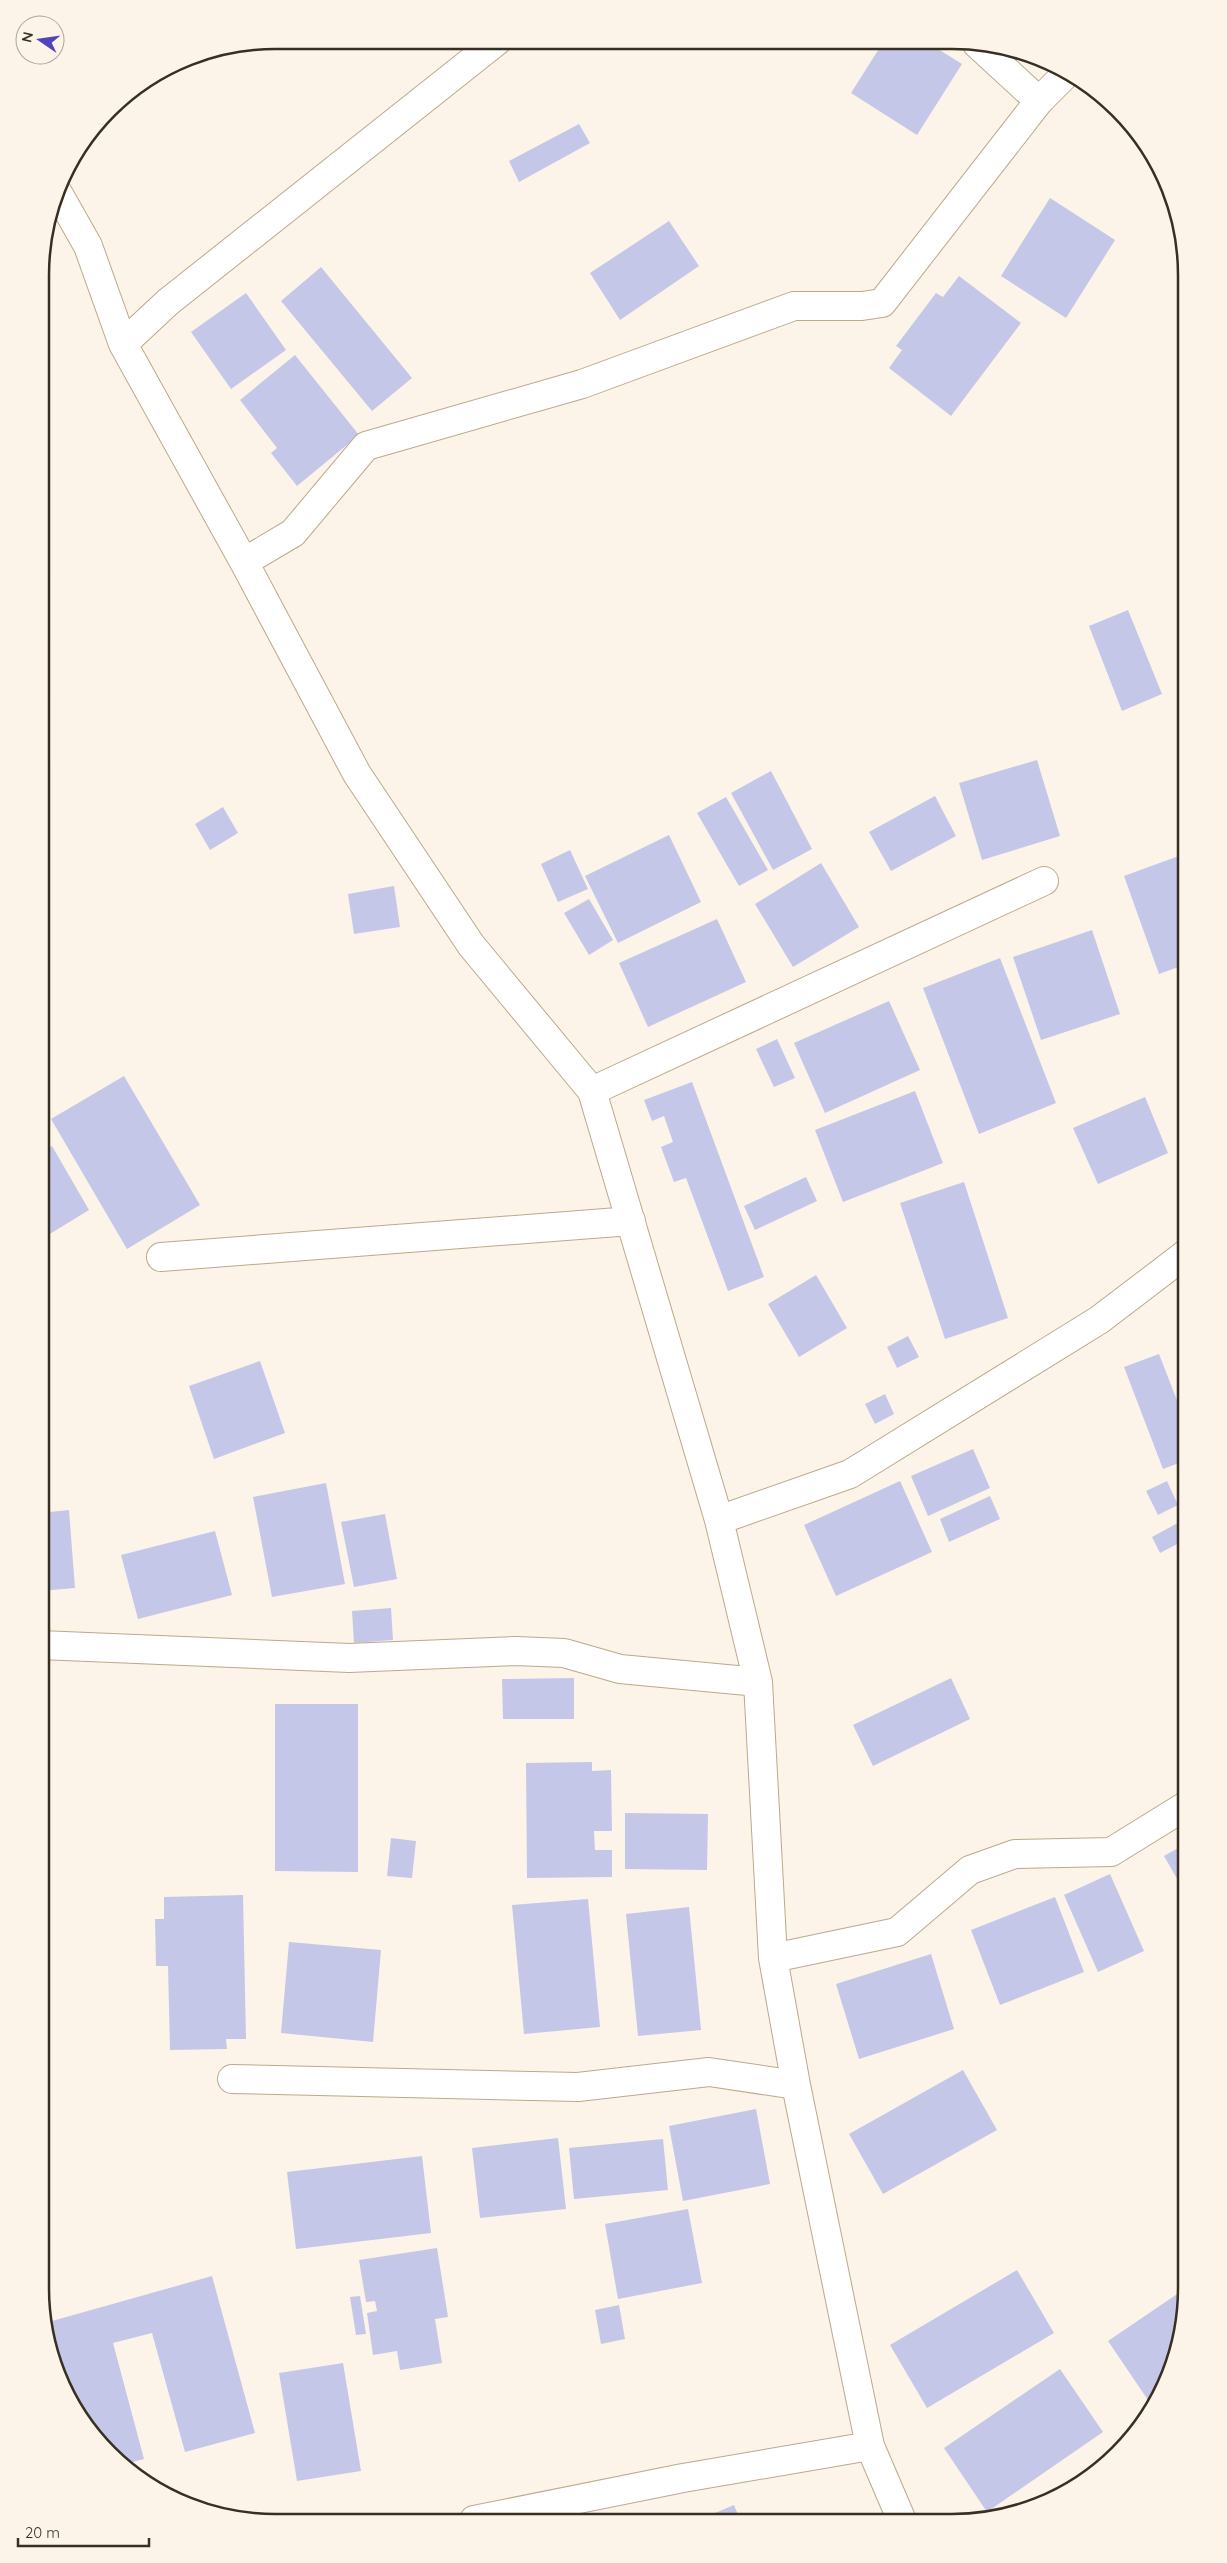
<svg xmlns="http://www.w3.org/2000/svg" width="1227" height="2563" viewBox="0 0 1227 2563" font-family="Quicksand,sans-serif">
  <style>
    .building { fill: #c5c7e9 }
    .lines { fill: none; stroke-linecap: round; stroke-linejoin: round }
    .street-casing { stroke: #bca98b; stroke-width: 30 }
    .street { stroke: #fff; stroke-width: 28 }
    .rim { fill: none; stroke: #362f22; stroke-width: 2.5 }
  </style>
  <rect width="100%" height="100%" fill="#fcf4e8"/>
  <path class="building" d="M882,44H930L962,64L917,135L851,93Z
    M579,124L590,143L519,182L509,161Z
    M1050,198L1115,240L1066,318L1001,276Z
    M669,221L699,266L620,320L590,273Z
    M321,267L412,378L372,411L281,301Z
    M959,276L1021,323L951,416L889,368L902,350L896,346L936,293L943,297Z
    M41,283L48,295L41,300Z
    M246,293L286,350L231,389L191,332Z
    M295,355L359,435L297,486L271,453L277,448L240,400Z
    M1128,610L1162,694L1122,711L1089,626Z
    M1037,760L1060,836L982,860L959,783Z
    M771,771L812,849L773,870L731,793Z
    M935,796L956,836L891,871L869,832Z
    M726,797L768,870L739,886L697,813Z
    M223,807L238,833L210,850L195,824Z
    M669,835L701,902L618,943L585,876Z
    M570,850L588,889L558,902L541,864Z
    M1187,853V964L1159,974L1124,876Z
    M821,863L859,927L793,967L755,904Z
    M394,886L400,927L354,934L348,894Z
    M589,899L613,940L589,955L564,913Z
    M717,919L746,982L648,1027L619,963Z
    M1092,930L1120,1014L1041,1040L1013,957Z
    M1000,958L1056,1103L979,1134L923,988Z
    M889,1001L920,1070L825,1113L794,1043Z
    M777,1039L795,1078L774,1087L756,1049Z
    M124,1076L200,1205L127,1249L51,1119Z
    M692,1082L764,1277L728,1291L686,1178L674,1182L661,1147L673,1142L664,1116L652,1121L644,1100Z
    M915,1091L943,1163L843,1202L815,1130Z
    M1145,1097L1168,1153L1098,1184L1073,1128Z
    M52,1146L89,1210L40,1240V1153Z
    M806,1177L817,1201L755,1230L744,1206Z
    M964,1182L1008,1318L945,1339L900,1203Z
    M816,1275L847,1328L799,1357L768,1304Z
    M908,1336L919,1357L897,1368L887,1347Z
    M1187,1351V1370L1180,1354Z
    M1159,1354L1187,1426V1460L1163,1469L1124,1367Z
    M260,1361L285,1433L214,1459L189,1386Z
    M885,1394L894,1414L875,1424L865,1404Z
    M973,1449L990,1488L928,1516L911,1476Z
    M900,1481L932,1552L836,1596L804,1525Z
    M1167,1481L1178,1505L1158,1515L1146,1491Z
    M326,1483L345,1584L272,1597L253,1497Z
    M990,1496L1000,1519L949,1542L940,1519Z
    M69,1510L75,1588L40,1591V1513Z
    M385,1514L397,1579L354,1587L341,1522Z
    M1187,1518V1539L1160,1553L1152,1537Z
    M215,1531L232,1595L138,1619L121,1555Z
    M391,1608L393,1640L354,1643L352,1611Z
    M574,1678V1719H503L502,1679Z
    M951,1678L970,1719L873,1766L853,1725Z
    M275,1704H358V1872L275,1871Z
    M592,1762V1771L611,1770L612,1831H594L595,1850H612V1877L527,1878L526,1763Z
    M625,1813L708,1814L707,1870L625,1869Z
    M391,1838L416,1841L412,1878L387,1876Z
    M1187,1843V1896L1164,1856Z
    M1110,1874L1144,1951L1098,1972L1064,1895Z
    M243,1895L246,2039H226L227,2049L170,2050L168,1966H156L155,1919H164V1897Z
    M1055,1897L1084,1972L1000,2005L971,1930Z
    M588,1899L600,2027L524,2034L512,1905Z
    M689,1907L701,2030L638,2036L626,1914Z
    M289,1942L381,1950L373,2042L281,2033Z
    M931,1954L954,2029L859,2059L836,1984Z
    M963,2070L997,2130L883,2194L849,2134Z
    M756,2109L770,2184L683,2201L669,2126Z
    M558,2138L566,2209L480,2218L472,2148Z
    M663,2139L668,2190L574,2199L569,2148Z
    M422,2156L431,2233L296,2249L287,2172Z
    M688,2209L702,2283L618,2299L605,2224Z
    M437,2248L448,2317L435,2319L442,2363L400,2370L397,2351L373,2355L367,2313L377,2311L375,2301L366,2302L359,2260Z
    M1017,2270L1054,2333L927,2408L890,2345Z
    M212,2276L255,2433L185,2452L152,2333L113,2343L144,2459L121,2465L79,2418L48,2349L45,2323Z
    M1186,2288V2304L1169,2378L1157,2399L1150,2403L1108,2341Z
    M360,2296L366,2334L356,2335L350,2297Z
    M619,2305L625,2339L601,2344L595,2310Z
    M343,2363L361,2471L297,2481L279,2373Z
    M1060,2369L1103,2432L987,2512L944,2448Z
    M734,2505L741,2522L696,2521Z"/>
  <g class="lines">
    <g class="street-casing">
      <path id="street" d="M977,44L1039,101L1068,72
        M58,193L88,246L123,344L244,562L357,774L471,945L592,1091L719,1520L758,1682L773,1958L796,2085L870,2446L903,2523
        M123,344L168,302L497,41
        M244,562L293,533L366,446L582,384L794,306H862L882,303L1039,101
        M592,1091L1044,881
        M161,1257L631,1221
        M719,1520L850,1474L1099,1320L1187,1253
        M40,1645L349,1658L516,1651L564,1653L620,1669L758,1682
        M773,1958L897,1932L970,1870L1015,1854L1111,1852L1187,1805
        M232,2079L578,2087L709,2072L796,2085
        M474,2520L683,2478L870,2446"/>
    </g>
    <use href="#street" class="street"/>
  </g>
  <path d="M0 0H1227V2563H0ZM275 49H952A226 226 0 0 1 1178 275V2288A226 226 0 0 1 952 2514H275A226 226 0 0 1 49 2288V275A226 226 0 0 1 275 49Z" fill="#fcf4e8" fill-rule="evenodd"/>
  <path class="rim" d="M275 49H952A226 226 0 0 1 1178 275V2288A226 226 0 0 1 952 2514H275A226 226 0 0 1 49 2288V275A226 226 0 0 1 275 49Z"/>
  <g transform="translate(40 40) rotate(283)"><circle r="24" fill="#fcf4e8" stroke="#ada599"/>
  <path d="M0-4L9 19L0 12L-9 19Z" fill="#5043bb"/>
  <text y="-8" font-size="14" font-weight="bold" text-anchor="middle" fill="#362f22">N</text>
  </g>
  <path d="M18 2538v8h131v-8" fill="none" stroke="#362f22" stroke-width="2.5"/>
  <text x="25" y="2538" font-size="15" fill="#362f22" stroke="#fcf4e8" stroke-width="4" paint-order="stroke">20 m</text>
</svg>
